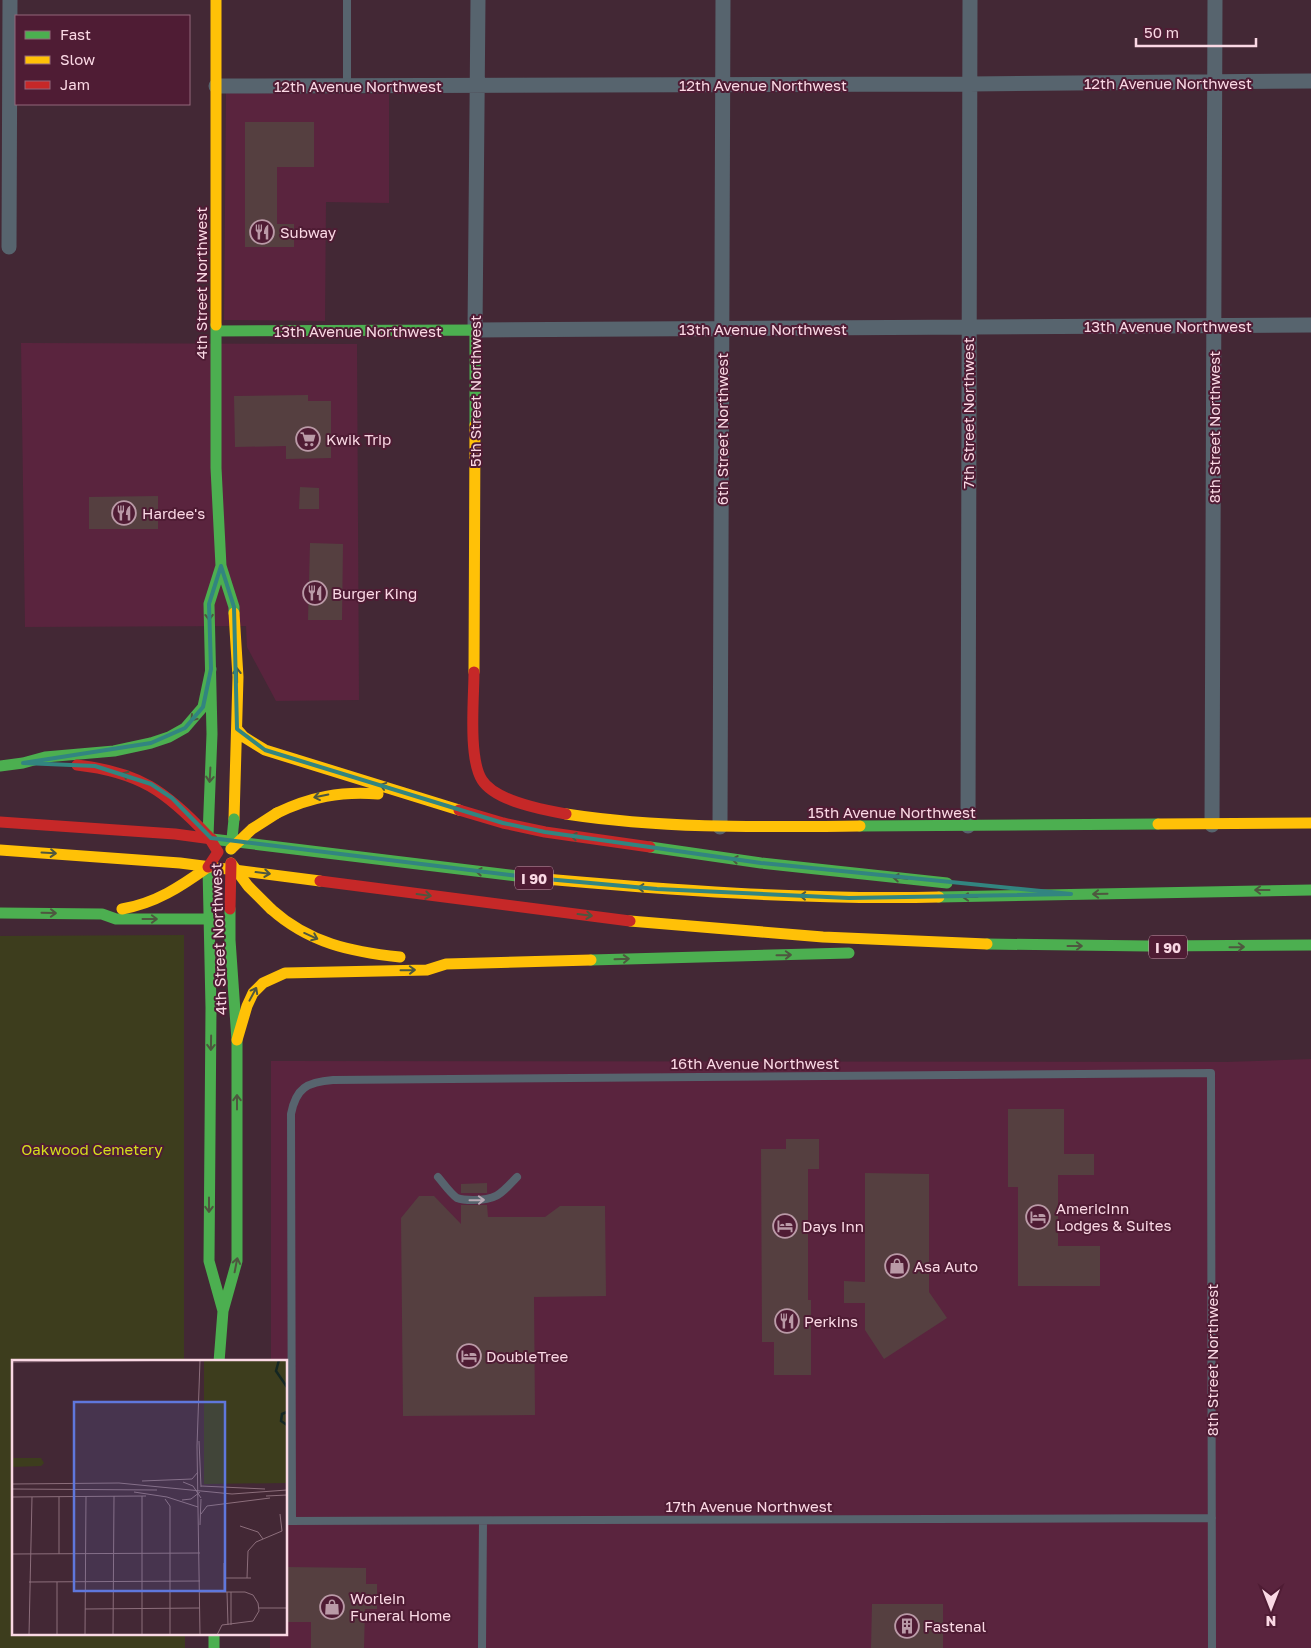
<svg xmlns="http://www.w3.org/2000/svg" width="1311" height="1648" viewBox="0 0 1311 1648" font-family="'Golos Text',sans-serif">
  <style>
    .built { fill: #5a243e }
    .green { fill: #3d3d1d }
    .building { fill: #553f40 }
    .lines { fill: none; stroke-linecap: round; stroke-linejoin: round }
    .lane { stroke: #57646e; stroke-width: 8 }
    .street { stroke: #57646e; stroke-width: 15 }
    .fast { stroke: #4caf50; stroke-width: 11 }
    .slow { stroke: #ffc107; stroke-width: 11 }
    .jam { stroke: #c62828; stroke-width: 11 }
    .fast-bridge { stroke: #4caf50; stroke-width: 11 }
    .slow-bridge { stroke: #ffc107; stroke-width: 11 }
    .jam-bridge { stroke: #c62828; stroke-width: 11 }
    .oneway { stroke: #4e573f }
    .oneway2 { stroke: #b9aab5 }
    .marked { fill: none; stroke: #328580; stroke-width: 4; stroke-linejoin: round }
    .labels { text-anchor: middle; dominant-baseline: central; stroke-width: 4; stroke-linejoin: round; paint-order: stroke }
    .shield { fill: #4f1c34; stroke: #c7a0af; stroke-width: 1 }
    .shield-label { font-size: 14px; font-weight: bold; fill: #fad8e4 }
    .street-label { font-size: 15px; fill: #fad8e4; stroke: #4f1c34 }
    .poi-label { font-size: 15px; fill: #fad8e4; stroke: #4f1c34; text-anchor: start }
    .park-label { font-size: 15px; fill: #d4df1d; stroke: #4f1c34 }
    .inset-river { fill: none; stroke: #142622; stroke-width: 2.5 }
    .inset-road { fill: none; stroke: #8c6e7b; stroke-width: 1 }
    .view { fill: #5f77dc; fill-opacity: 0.15; stroke: #5f77dc; stroke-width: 2.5 }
    .inset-edge { fill: none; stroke: #fad8e4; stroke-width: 2.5 }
  </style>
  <rect width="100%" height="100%" fill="#432835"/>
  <path class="built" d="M226,93L389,94V203L326,202L325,321L224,320Z
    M21,343L357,344L359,700L276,701L247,647L246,626L25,627Z
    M1311,1059V1648H270V1634H286V1362H271V1061L1226,1062Z"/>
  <path class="green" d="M184,935V1362H14V1634H185V1648H0V936Z"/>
  <path class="building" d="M245,122H314V167H277V224H294V247H245Z
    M308,395V401H331V458L286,459V446L235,447L234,396Z
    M300,487L319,488V509H299Z
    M158,496V529H89V497Z
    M310,543L343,544L342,620H308Z
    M1008,1109H1064V1154H1094V1175H1058V1246H1100V1286H1018V1187H1008Z
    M786,1139H819V1169H808V1300H811V1375H774V1342H762L761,1149H786Z
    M865,1173L929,1174V1292L947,1318L884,1359L865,1330V1303H844V1281L865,1282Z
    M487,1183V1193H461V1184Z
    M419,1196H434L461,1224V1205H487L488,1217H545L560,1206H605L606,1296L534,1297L535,1415L403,1416L401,1218Z
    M286,1567L366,1568V1584H377V1609H365L364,1648H311V1622H287Z
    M872,1604H943V1648H871Z"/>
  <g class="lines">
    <path class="lane" d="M347,86V0
      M438,1177C444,1184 450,1193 457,1198C462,1200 468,1200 473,1200C497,1200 501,1194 517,1177
      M286,1521L1212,1518
      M292,1521L291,1114C296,1088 307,1082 333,1080L1211,1073L1212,1648
      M482,1648L483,1521"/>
    <path class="street" d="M478,0L475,330L1311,325
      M216,86L969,84L1311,81
      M9,247L10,0
      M1212,825L1215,0
      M968,826L970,0
      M720,827L723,0"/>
    <path class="fast" d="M216,325V468L221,566L234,607V613
      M216,331L475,330V425
      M0,766L23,763L45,757L114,751L151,743L169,737L185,728L203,707L211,669
      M860,826L1158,824
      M208,836L212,734L209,604L221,566
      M212,839L534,878
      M650,847L761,863L947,883
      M208,867L211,1008L209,1261L223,1311
      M939,897L1311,890
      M0,913L102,914L116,919H208
      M987,944L1148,946L1311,945
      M591,960L849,953
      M219,1362L223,1311L237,1261V1040L230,940V909
      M214,1634V1648"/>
    <path class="slow" d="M216,0V325
      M474,672L475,425
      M237,729L244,737L265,750L459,810
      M277,813C310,797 341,791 378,794
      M566,814C664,829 762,827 860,826
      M234,819L238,677L234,613
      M1158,824L1311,823
      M0,850L180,863L320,881
      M534,878C669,890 804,900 939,897
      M122,909C156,903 180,887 208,867
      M271,909C309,943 351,952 400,957
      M630,921L823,937L987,944
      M237,1040L247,1006L253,993L263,983L285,973L427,970L446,964L591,960"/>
    <path class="jam" d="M474,672C474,698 468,758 482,780C495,801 543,810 566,814
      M77,765C139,772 166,791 208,836
      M459,810L503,823L545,832L650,847
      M0,822L175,834L212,839
      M320,881L630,921"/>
    <path class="fast-bridge" d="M231,849L234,819"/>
    <path class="slow-bridge" d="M231,849L252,829L277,813
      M231,863L248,886L271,909"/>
    <path class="jam-bridge" d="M208,836L218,852L208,867
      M230,909L231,863"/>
  </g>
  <defs><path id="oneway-shaft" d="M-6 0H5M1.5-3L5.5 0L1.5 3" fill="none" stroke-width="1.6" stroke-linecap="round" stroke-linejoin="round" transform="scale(1.25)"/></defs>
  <g class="oneway">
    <use href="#oneway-shaft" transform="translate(209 613) rotate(89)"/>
    <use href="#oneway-shaft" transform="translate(237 675) rotate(-91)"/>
    <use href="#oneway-shaft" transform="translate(196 715) rotate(131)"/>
    <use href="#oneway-shaft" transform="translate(210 775) rotate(93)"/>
    <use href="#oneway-shaft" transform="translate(129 776) rotate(-159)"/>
    <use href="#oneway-shaft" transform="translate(387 787) rotate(-162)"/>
    <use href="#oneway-shaft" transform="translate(321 796) rotate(168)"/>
    <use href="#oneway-shaft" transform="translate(578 837) rotate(-171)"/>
    <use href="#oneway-shaft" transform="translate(49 853) rotate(3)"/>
    <use href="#oneway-shaft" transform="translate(739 860) rotate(-172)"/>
    <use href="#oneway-shaft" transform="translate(483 872) rotate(-173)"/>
    <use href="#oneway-shaft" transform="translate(263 873) rotate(7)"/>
    <use href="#oneway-shaft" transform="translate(900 878) rotate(-174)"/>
    <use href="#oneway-shaft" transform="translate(645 888) rotate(-176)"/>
    <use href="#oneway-shaft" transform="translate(1262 890) rotate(180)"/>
    <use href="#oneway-shaft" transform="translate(1100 894) rotate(179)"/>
    <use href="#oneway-shaft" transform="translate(424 895) rotate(8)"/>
    <use href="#oneway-shaft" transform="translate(807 896) rotate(-178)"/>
    <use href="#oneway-shaft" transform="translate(970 897) rotate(179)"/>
    <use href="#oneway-shaft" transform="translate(49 913) rotate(1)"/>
    <use href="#oneway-shaft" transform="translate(585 915) rotate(7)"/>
    <use href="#oneway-shaft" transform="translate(150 919)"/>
    <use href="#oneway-shaft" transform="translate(311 936) rotate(24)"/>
    <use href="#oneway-shaft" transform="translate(1075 946)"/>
    <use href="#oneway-shaft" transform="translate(1237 947) rotate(-1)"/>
    <use href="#oneway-shaft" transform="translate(784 955) rotate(-1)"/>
    <use href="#oneway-shaft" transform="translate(622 959) rotate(-2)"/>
    <use href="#oneway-shaft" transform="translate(408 970) rotate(-1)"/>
    <use href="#oneway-shaft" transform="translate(253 994) rotate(-62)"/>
    <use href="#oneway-shaft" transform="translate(211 1043) rotate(91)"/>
    <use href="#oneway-shaft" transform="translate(237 1102) rotate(-90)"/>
    <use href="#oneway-shaft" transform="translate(209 1205) rotate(90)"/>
    <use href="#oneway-shaft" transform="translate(236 1265) rotate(-79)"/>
  </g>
  <use class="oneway2" href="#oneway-shaft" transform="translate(477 1200) rotate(-1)"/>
  <path class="marked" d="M221,566L234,607L237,729L265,750L503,823L545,832L761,863L1071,894L849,898L657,889L535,878L211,838L172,798L151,784L95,766L23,763L151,743L185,728L203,707L211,669L209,604Z"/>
  <defs>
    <g id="restaurant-ring" transform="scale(1.25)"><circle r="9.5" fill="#4f1c34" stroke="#ba9aa7" stroke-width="1.5"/><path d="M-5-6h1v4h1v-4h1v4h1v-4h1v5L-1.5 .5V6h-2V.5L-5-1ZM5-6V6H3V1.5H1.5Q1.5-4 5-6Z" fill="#ba9aa7"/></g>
    <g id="supermarket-ring" transform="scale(1.25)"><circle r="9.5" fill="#4f1c34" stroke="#ba9aa7" stroke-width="1.5"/><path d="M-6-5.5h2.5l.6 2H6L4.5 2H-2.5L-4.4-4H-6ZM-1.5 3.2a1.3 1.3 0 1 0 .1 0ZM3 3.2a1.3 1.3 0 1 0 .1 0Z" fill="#ba9aa7"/></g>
    <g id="hotel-ring" transform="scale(1.25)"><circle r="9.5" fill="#4f1c34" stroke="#ba9aa7" stroke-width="1.5"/><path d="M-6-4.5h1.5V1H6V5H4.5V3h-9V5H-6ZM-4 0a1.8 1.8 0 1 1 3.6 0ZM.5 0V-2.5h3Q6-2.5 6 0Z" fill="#ba9aa7"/></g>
    <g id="shop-ring" transform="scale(1.25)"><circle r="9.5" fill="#4f1c34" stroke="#ba9aa7" stroke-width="1.5"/><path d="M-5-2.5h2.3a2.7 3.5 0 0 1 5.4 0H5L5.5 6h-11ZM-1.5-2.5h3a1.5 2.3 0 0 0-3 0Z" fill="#ba9aa7"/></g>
    <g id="building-ring" transform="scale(1.25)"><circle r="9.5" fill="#4f1c34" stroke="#ba9aa7" stroke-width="1.5"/><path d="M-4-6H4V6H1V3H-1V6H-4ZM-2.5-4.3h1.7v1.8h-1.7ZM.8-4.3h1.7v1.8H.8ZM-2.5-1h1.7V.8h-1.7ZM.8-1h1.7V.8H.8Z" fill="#ba9aa7"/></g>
  </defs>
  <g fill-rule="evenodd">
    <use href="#restaurant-ring" x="262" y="232"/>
    <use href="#supermarket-ring" x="308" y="439"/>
    <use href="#restaurant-ring" x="124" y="513"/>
    <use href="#restaurant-ring" x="315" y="593"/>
    <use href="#hotel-ring" x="1038" y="1217"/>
    <use href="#hotel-ring" x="785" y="1226"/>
    <use href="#shop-ring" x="897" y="1266"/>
    <use href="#restaurant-ring" x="787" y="1321"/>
    <use href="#hotel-ring" x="469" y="1356"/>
    <use href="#shop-ring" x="332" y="1607"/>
    <use href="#building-ring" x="907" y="1626"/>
  </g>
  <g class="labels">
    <g class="shield">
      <rect x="515" y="866.5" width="38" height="23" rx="4"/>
      <rect x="1149" y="935.5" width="38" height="23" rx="4"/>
    </g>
    <g class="shield-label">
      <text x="534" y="878">I 90</text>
      <text x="1168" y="947">I 90</text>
    </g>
    <g class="street-label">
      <text x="1168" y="83">12th Avenue Northwest</text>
      <text x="763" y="85">12th Avenue Northwest</text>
      <text x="358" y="86">12th Avenue Northwest</text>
      <text transform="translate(201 283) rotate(-90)">4th Street Northwest</text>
      <text x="1168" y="326">13th Avenue Northwest</text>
      <text x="763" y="329">13th Avenue Northwest</text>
      <text x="358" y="331">13th Avenue Northwest</text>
      <text transform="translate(475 391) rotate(-90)">5th Street Northwest</text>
      <text transform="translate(968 413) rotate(-90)">7th Street Northwest</text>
      <text transform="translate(1214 427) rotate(-90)">8th Street Northwest</text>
      <text transform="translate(722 429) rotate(-90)">6th Street Northwest</text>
      <text x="892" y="812">15th Avenue Northwest</text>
      <text transform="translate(218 939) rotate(-92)">4th Street Northwest</text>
      <text x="755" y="1063">16th Avenue Northwest</text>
      <text transform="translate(1212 1360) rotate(-90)">8th Street Northwest</text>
      <text x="749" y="1506">17th Avenue Northwest</text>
    </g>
    <g class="poi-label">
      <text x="280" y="232">Subway</text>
      <text x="326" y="439">Kwik Trip</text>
      <text x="142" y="513">Hardee's</text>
      <text x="332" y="593">Burger King</text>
      <text x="1056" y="1208">AmericInn<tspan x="1056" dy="17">Lodges &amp; Suites</tspan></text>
      <text x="802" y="1226">Days Inn</text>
      <text x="914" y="1266">Asa Auto</text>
      <text x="804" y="1321">Perkins</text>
      <text x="486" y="1356">DoubleTree</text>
      <text x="350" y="1598">Worlein<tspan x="350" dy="17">Funeral Home</tspan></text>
      <text x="924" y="1626">Fastenal</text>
    </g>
    <g class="park-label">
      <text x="92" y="1149">Oakwood Cemetery</text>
    </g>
  </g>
  <g transform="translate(12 1360)">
    <rect width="275" height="275" fill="#432835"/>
    <path d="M192,0H275V123L192,124ZM0,98H29L32,103L29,106L0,107Z" fill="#3d3d1d"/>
    <path class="inset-river" d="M267,0L264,11L275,27M275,52L270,54L269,61L275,65"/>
    <path class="inset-road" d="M0,2L188,0M187,81L189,127M130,121L180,119L186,112M171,122L181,126L189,138M0,124L107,123L220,134L275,130M189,126L253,129M0,129L145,130M122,132L155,137L186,147M254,136L275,135M0,137L134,136M153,139L158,146V275M170,140L179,139L188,132M189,154L195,146L258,138M188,165L189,139M228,166L246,172L251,179M0,194L188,193M47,194V137M212,218H239M235,218L236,191L244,182L270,171L268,154M17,222L188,221M188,232H233L241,235L246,243L247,251L241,261L210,265L205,275M212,232V203M215,232L216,265M219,232V265M247,248H275M73,249L188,248M17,275L20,137M45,275V222M73,275L74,136M101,275L102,136M130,275V136M188,275L185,86L188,0"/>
    <path class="view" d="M62,42H213V231H62Z"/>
    <rect width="275" height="275" class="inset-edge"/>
  </g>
  <rect x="15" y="15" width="175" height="90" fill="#4f1c34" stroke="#93677a"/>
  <rect x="25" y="31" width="25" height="8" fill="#4caf50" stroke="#93677a"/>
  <text x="60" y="40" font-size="15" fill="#fad8e4">Fast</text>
  <rect x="25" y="56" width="25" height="8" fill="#ffc107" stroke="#93677a"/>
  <text x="60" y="65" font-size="15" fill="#fad8e4">Slow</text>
  <rect x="25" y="81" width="25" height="8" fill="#c62828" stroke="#93677a"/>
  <text x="60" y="90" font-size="15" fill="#fad8e4">Jam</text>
  <g transform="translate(1271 1608) rotate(180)" stroke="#4f1c34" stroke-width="4" paint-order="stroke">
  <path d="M0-4L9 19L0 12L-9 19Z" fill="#fad8e4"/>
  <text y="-8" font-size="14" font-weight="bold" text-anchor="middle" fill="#fad8e4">N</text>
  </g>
  <path d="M1136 38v8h120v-8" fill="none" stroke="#fad8e4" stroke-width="2.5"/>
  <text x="1144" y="38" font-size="15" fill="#fad8e4" stroke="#4f1c34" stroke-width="4" paint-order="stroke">50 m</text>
</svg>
